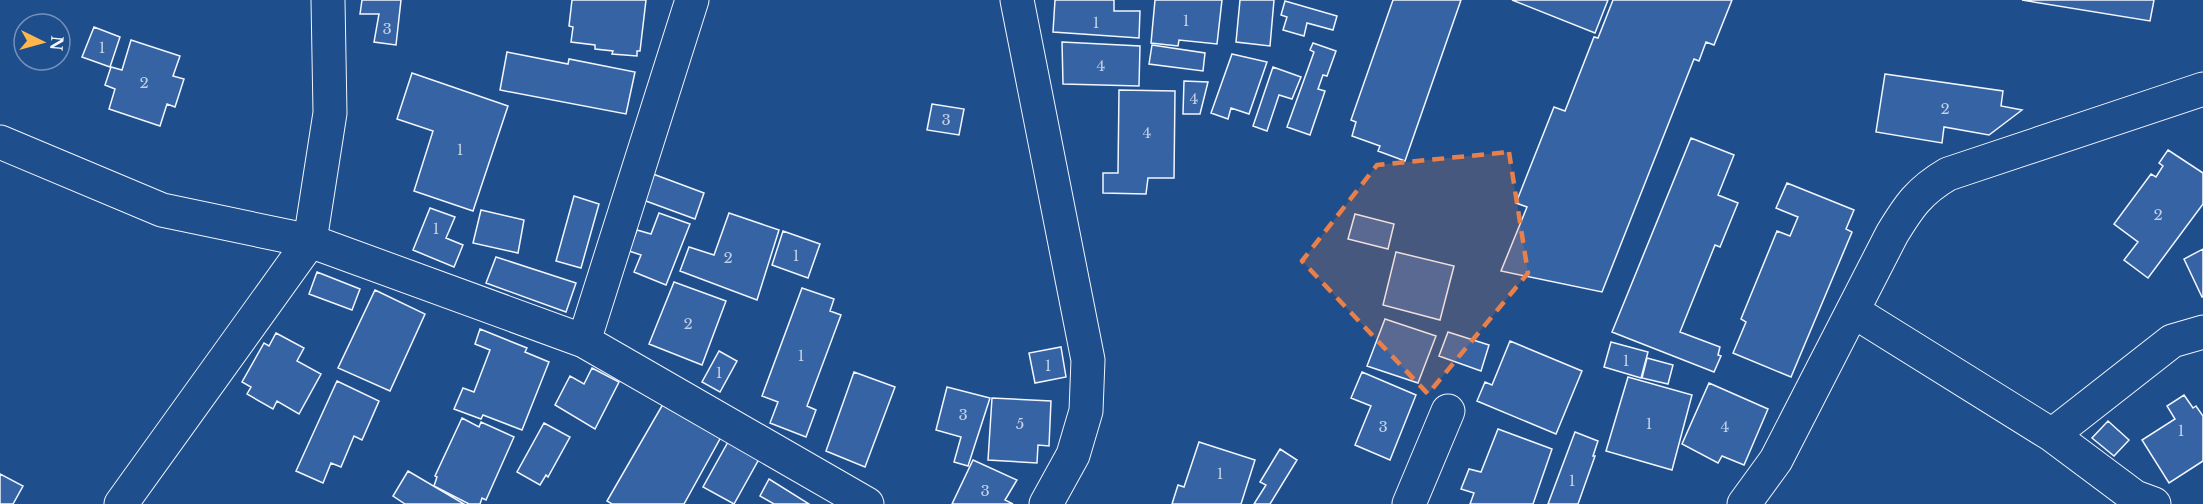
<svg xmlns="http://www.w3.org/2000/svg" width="2203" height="504" viewBox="0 0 2203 504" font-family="'Libre Baskerville',serif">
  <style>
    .building { fill: #3563a3; stroke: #f2f6ff; stroke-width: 1.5 }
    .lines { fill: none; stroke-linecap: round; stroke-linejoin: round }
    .street-casing { stroke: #f2f6ff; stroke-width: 35 }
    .street { stroke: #1f4e8c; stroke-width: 33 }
    .marked { fill: #ea8049; fill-opacity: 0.2; stroke: #ea8049; stroke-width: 4.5; stroke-dasharray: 12 8; stroke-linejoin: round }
    .labels { text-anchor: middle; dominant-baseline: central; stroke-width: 4.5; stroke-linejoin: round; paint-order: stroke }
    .number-label { font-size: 15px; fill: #c3d1e8 }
  </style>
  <rect width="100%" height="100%" fill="#1f4e8c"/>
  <path class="building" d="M362,0H401L396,45L374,42L379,14H360Z
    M572,0H646L640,51H637V56L612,54L613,51L595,49V45L571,42L573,27L569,26Z
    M1055,0H1114V11H1140L1139,38L1053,32Z
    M1155,0H1222L1217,44L1179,40L1178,46L1151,43Z
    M1240,0H1274L1270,46L1236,42Z
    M1393,0H1461L1405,161L1378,151L1380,146L1352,136L1356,122L1351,120Z
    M1512,0H1608L1595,33Z
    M1613,0H1732L1714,45L1706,42L1699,61L1694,59L1602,292L1501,271L1527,207L1516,203L1554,107L1565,111L1594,37L1598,38Z
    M2022,0H2154L2150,21Z
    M1285,1L1337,16L1333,30L1307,23L1304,36L1283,30L1287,17L1281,15Z
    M94,27L120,37L110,67L82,57Z
    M131,40L180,56L173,76L184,79L175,107L167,104L160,126L109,109L115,89L105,85L111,67L122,70Z
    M1062,42L1140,46L1139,86L1063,84Z
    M1313,43L1336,51L1327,76L1323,75L1318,89L1325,91L1310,135L1287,127L1314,52L1310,50Z
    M1152,45L1205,53L1203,71L1149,64Z
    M507,52L568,64L569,59L635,72L626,114L500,90Z
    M1232,54L1267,62L1249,114L1231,108L1228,119L1211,113Z
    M1273,67L1301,77L1292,99L1279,95L1267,131L1253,126Z
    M412,73L508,106L473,211L414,191L433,131L397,119Z
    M1885,74L2003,91L2001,106L2022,110L1989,135L1944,127L1942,143L1876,132Z
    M1184,81L1208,82L1200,114H1183Z
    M1119,90L1175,91L1174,178H1148L1146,194L1103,193V173H1118Z
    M932,104L964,109L959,135L927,130Z
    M1691,138L1734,155L1718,195L1738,203L1720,247L1715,245L1680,332L1720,347L1718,355L1721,356L1714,372L1612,332Z
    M2168,150L2203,173V204L2148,278L2124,260L2138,242L2114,224L2151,174L2156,177L2163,166L2159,163Z
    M645,171L704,193L695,219L635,197Z
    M1787,183L1854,210L1846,229L1852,232L1791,377L1733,353L1746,322L1741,319L1777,231L1790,236L1798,217L1776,208Z
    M574,196L599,204L581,268L556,261Z
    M430,208L455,217L446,238L463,245L454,267L413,250Z
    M481,210L524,220L518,253L473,243Z
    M659,213L690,224L666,285L634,272L641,255L629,251L637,230L651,234Z
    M729,213L779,230L757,300L680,271L689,247L714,255Z
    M1355,214L1394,224L1388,249L1348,239Z
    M783,231L820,244L808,278L772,265Z
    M2203,249V297H2202L2184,259Z
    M1396,252L1454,266L1440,320L1383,305Z
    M496,257L576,283L566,312L486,283Z
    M317,272L360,289L352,310L309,294Z
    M674,282L726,301L702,365L649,344Z
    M802,288L834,299L830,311L841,315L807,406L816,410L806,437L770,423L778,402L762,396Z
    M375,290L425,314L390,391L338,368Z
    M1385,319L1436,336L1418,383L1367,366Z
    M480,329L527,348L525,352L549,362L522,430L483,415L481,419L454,409L463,388L474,392L490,350L475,344Z
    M1448,332L1489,345L1481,371L1439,356Z
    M276,333L304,348L297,361L321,374L299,414L277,401L273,409L247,394L251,387L242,382L264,343L269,346Z
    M1510,341L1582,371L1556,434L1477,401L1485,382L1492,385Z
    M1611,342L1648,352L1641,378L1604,367Z
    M1061,347L1066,377L1035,383L1029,353Z
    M719,351L737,361L720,392L702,382Z
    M1647,358L1673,365L1668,384L1642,378Z
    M592,368L619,382L595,429L555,405L570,376L584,384Z
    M854,372L895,387L865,467L826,451Z
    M1362,372L1416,395L1390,460L1355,445L1371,406L1351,398Z
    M1628,377L1692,395L1672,470L1606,451Z
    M337,381L379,401L362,440L354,436L341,467L331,463L323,483L296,471Z
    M1709,383L1768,409L1744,465L1722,456L1718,463L1682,444Z
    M947,387L990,398L968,466L954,462L961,437L936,430Z
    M2184,395L2193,408L2196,406L2203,416V461L2169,483L2142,440L2175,419L2167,406Z
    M992,398L1051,401L1049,446L1038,445L1037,463L988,460Z
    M663,404L721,437L684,504H612L607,501Z
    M462,418L479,427L481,422L514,437L486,500L482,498L480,504H469L434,486L437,477L435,476Z
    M2108,421L2129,440L2114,456L2092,438Z
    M544,423L570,437L548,477L546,475L540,485L517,472Z
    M1498,429L1552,449L1533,504H1470L1474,493L1461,489L1469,469L1481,472Z
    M1575,432L1598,441L1593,456H1595L1578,504H1548Z
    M728,442L759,459L734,504L703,487Z
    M1199,442L1255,460L1241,504H1172L1178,485L1184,487Z
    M1280,449L1297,460L1270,504H1254L1266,485L1260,482Z
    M973,460L1017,480L1005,500L1013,504H952Z
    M408,471L464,504H405L393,496Z
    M0,474L23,486L13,504H0Z
    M769,479L809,504H774L760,496Z"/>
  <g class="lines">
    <g class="street-casing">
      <path id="street" d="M1017,0L1088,360L1086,411L1073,455L1046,504
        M0,142L162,210L310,241L584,341L867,504
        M1853,311L2052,435L2135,497L2154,504
        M584,341L692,0
        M2052,435L2172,341L2203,332
        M121,504L310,241L330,113L328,0
        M1409,504L1448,411
        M1744,504L1776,460L1892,234C1909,206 1919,191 1948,174L2203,89"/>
    </g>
    <use href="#street" class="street"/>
  </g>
  <path class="marked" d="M1509,152L1528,273L1428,394L1302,261L1377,165Z"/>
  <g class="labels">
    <g class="number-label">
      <text x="1186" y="20">1</text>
      <text x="1096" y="22">1</text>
      <text x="387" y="28">3</text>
      <text x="102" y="47">1</text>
      <text x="1101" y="65">4</text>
      <text x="144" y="82">2</text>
      <text x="1194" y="98">4</text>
      <text x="1945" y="108">2</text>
      <text x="946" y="119">3</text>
      <text x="1147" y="132">4</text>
      <text x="460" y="149">1</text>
      <text x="2158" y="214">2</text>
      <text x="436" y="228">1</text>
      <text x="796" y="255">1</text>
      <text x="728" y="257">2</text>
      <text x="688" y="323">2</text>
      <text x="801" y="355">1</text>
      <text x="1626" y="360">1</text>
      <text x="1048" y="365">1</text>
      <text x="719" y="372">1</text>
      <text x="963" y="414">3</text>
      <text x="1020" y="423">5</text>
      <text x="1649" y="423">1</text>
      <text x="1383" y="426">3</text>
      <text x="1725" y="426">4</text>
      <text x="2181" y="430">1</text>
      <text x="1220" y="473">1</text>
      <text x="1572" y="480">1</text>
      <text x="985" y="490">3</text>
    </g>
  </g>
  <g transform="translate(42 42) rotate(95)"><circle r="28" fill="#1f4e8c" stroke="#7391ba" stroke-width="1.5"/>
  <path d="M0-4.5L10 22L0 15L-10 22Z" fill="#ffb74d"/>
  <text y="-9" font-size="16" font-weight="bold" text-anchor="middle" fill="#f2f6ff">N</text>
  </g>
</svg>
